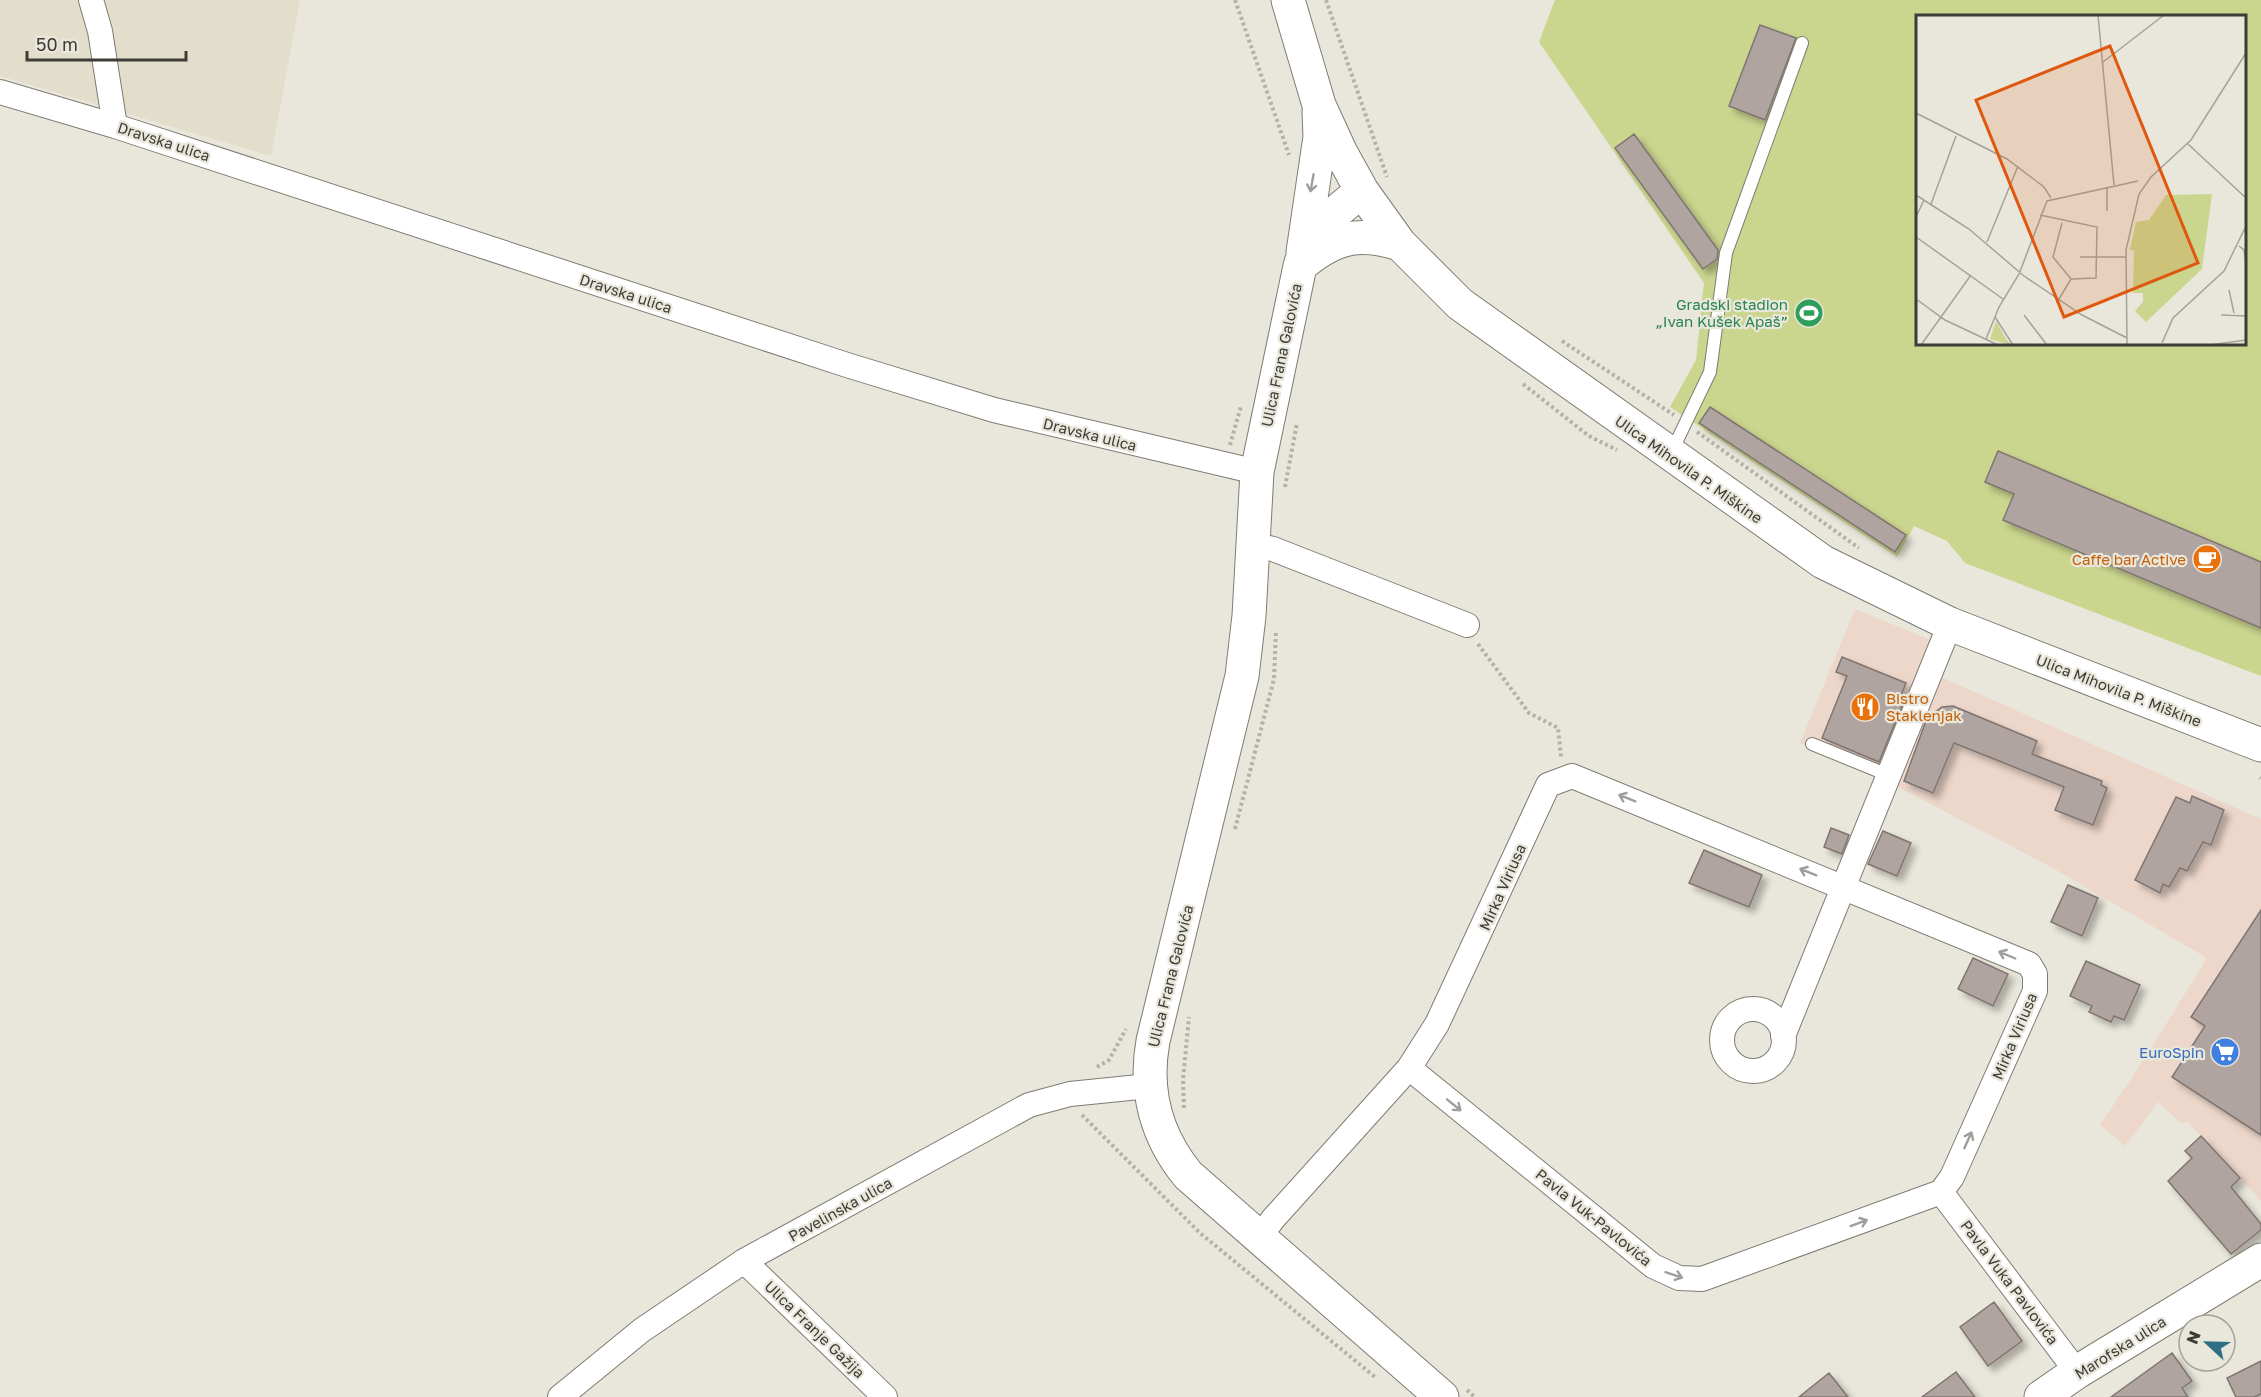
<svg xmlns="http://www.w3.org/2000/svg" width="2261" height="1397" viewBox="0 0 2261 1397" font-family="'Golos Text',sans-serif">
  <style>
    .commercial { fill: #edd7ca }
    .built { fill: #e2decb }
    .green { fill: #cad58e; fill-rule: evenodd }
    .building { fill: #afa49f; stroke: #807571; stroke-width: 1.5; filter: url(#shadow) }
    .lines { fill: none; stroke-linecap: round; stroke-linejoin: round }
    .lane-casing { stroke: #7e7c72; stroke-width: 14 }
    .street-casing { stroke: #7e7c72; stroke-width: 26 }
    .secondary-casing { stroke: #7e7c72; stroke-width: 35 }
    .path { stroke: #b3b1a8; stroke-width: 4; stroke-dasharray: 3 3; stroke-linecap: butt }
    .lane { stroke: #fff; stroke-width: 12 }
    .street { stroke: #fff; stroke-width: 24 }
    .secondary { stroke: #fff; stroke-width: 33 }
    .oneway { stroke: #9e9e9b }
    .labels { text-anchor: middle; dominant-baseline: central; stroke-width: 4.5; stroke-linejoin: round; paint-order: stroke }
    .street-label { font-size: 15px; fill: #3d3c37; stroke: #e9e6db }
    .leisure-label { font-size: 15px; fill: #27864d; stroke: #e9e6db; text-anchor: end }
    .food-label { font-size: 15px; fill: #c56008; stroke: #e9e6db; text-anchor: end }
    .shop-label { font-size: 15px; fill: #366cbe; stroke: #e9e6db; text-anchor: end }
    .inset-road { fill: none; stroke: #a4a299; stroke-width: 1.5 }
    .view { fill: #df580e; fill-opacity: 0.15; stroke: #df580e; stroke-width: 3 }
    .inset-edge { fill: none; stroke: #3d3c37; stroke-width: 3 }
  </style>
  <defs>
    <filter id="shadow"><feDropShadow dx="5.5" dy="5.5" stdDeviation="3" flood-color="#0004"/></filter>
  </defs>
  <rect width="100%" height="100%" fill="#e9e6db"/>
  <path class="commercial" d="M1855,609L1936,642L1881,776L1800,743Z
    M1941,677L2261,819V1201L2187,1121L2181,1123L2158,1102L2125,1146L2100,1125L2147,1055L2207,958L2051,867L1894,785Z"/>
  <path class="built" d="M0,0H300L271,156L0,76Z"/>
  <path class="green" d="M1555,0H2261V676L1965,563L1947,541L1914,526L1897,557L1670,407L1696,360L1704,283L1539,42ZM1918,16H2244V344H1918Z"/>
  <path class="building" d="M1760,25L1796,38L1765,120L1729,106Z
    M1634,134L1718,250L1717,259L1703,269L1615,148Z
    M1710,407L1906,535L1895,552L1699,423Z
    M1998,451L2261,562V628L2003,520L2014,494L1985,482Z
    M1842,657L1906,683L1901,696L1905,698L1879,762L1822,738L1847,676L1836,672Z
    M1953,706L2037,741L2032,754L2102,781L2101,785L2107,788L2093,825L2055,810L2064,787L1954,743L1933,793L1904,781L1927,718L1942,707Z
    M2192,796L2224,810L2211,845L2203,842L2187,871L2180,868L2169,887L2163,884L2160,893L2135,880L2176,797L2190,803Z
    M1831,828L1849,835L1842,854L1824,847Z
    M1883,831L1911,843L1897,876L1868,864Z
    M1704,850L1762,875L1749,907L1689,883Z
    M2068,885L2098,898L2082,936L2051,922Z
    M2261,910V1135L2172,1077L2205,1026L2191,1017Z
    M1973,958L2008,974L1993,1006L1958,989Z
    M2086,961L2140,985L2124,1020L2114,1016L2111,1022L2089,1012L2092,1006L2070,996Z
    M2201,1136L2240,1178L2231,1187L2261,1224V1230L2231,1254L2168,1181L2192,1158L2185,1151Z
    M1994,1302L2022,1341L1988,1366L1960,1327Z
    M2172,1353L2192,1381L2182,1388L2188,1397H2111Z
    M2261,1361V1394L2254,1397H2236L2227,1378Z
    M1956,1372L1975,1397H1922Z
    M1829,1373L1848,1397H1799Z"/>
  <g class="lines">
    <g class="lane-casing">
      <path id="lane" d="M1672,451L1710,372L1726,253L1802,43
        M1812,744L1888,775"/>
    </g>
    <g class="street-casing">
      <path id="street" d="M91,0L100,31L115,126
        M0,92L115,126L847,365L994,410L1257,472
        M1253,544L1273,549L1467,625
        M1722 1040a31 31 0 1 1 62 0a31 31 0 1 1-62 0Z
        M1783,1036L1950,624
        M1409,1068L1653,1266L1679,1278L1702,1279L1941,1192
        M1941,1192L2077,1372
        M1259,1238L1273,1219L1409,1068L1437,1024L1548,785L1572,776L2029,964L2035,974V991L1952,1177L1941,1192
        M744,1261L885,1397
        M560,1397L642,1330L744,1261L1029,1105L1070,1094L1149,1086"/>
    </g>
    <g class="secondary-casing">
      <path id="secondary" d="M1288,0L1319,105L1341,153L1362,191L1400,244L1460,304L1823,562L1950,624L2261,745
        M1362,191C1335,212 1310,231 1300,266L1257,472L1249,616L1242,676L1153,1041C1144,1090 1156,1136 1188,1175L1442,1397
        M1303,252L1320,137L1319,112
        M1301,265C1334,237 1359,231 1400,244
        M2041,1397L2077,1372L2261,1260"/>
    </g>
    <path class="path" d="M1235,0L1289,155
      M1326,0L1387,177
      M1562,341L1674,415
      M1523,384L1589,436L1617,450
      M1697,432L1859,548
      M1230,445L1241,406
      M1285,487L1297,423
      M1478,644L1529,713L1558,728L1561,757
      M2260,777L2261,778
      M1235,829L1274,679L1276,631
      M1097,1067L1109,1060L1126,1029
      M1184,1108L1183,1079L1189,1017
      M1082,1115L1200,1233L1375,1377
      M1467,1390L1475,1397"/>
    <use href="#lane" class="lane"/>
    <use href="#street" class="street"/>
    <use href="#secondary" class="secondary"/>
  </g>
  <defs><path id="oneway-shaft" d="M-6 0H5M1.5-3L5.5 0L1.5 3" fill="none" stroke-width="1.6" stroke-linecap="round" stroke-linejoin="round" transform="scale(1.5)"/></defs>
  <g class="oneway">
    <use href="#oneway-shaft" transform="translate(1312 183) rotate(100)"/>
    <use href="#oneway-shaft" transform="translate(1627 798) rotate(-158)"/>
    <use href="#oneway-shaft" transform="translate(1808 872) rotate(-158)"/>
    <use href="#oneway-shaft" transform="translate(2007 955) rotate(-157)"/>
    <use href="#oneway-shaft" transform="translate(1454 1105) rotate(39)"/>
    <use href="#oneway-shaft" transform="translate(1968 1140) rotate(-66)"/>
    <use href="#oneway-shaft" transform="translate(1859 1223) rotate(-20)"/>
    <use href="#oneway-shaft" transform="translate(1674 1275) rotate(18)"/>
  </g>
  <defs>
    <g id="stadium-disc" transform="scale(1.5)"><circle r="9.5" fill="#2e9e5b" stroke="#e9e6db"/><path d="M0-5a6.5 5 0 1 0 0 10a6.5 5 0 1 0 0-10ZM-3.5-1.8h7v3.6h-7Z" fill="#fff"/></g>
    <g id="cafe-disc" transform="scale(1.5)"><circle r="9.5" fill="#e8710a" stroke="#e9e6db"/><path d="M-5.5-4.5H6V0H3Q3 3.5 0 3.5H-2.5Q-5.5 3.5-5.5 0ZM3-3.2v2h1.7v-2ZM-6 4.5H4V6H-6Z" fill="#fff"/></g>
    <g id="restaurant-disc" transform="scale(1.5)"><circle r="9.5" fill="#e8710a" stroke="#e9e6db"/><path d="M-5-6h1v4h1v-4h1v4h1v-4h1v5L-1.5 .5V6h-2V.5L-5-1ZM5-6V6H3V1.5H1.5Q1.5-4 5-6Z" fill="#fff"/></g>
    <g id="supermarket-disc" transform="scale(1.5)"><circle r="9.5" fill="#3f7fe0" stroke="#e9e6db"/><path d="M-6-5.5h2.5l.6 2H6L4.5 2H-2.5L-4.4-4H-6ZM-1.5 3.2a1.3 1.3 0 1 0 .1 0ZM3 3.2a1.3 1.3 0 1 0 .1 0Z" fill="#fff"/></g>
  </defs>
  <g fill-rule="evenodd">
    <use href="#stadium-disc" x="1809" y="313"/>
    <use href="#cafe-disc" x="2207" y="559"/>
    <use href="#restaurant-disc" x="1865" y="707"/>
    <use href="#supermarket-disc" x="2225" y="1052"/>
  </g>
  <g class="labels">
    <g class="street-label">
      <text transform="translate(164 141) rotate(18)">Dravska ulica</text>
      <text transform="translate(626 293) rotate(18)">Dravska ulica</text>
      <text transform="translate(1281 355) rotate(-78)">Ulica Frana Galovića</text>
      <text transform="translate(1090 434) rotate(14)">Dravska ulica</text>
      <text transform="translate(1689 469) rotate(35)">Ulica Mihovila P. Miškine</text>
      <text transform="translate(2119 690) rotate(21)">Ulica Mihovila P. Miškine</text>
      <text transform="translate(1502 887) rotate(-66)">Mirka Viriusa</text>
      <text transform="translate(1170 976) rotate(-76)">Ulica Frana Galovića</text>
      <text transform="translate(2014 1036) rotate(-67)">Mirka Viriusa</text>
      <text transform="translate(840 1209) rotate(-29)">Pavelinska ulica</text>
      <text transform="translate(1594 1217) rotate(39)">Pavla Vuk-Pavlovića</text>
      <text transform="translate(2010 1282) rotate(53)">Pavla Vuka Pavlovića</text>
      <text transform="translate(815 1329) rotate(44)">Ulica Franje Gažija</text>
      <text transform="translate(2120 1347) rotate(-32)">Marofska ulica</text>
    </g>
    <g class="leisure-label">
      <text x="1788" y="304">Gradski stadion<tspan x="1788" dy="17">„Ivan Kušek Apaš”</tspan></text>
    </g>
    <g class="food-label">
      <text x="2186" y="559">Caffe bar Active</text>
      <text x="1886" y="698" text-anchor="start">Bistro<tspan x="1886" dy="17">Staklenjak</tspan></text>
    </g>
    <g class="shop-label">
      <text x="2204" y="1052">EuroSpin</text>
    </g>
  </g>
  <g transform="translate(1916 15)">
    <rect width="330" height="330" fill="#e9e6db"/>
    <path d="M296,179L286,254L230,307L219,296L227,287V278H217L218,235H214L220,207L233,205L250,180ZM80,306L90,324L95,330L74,324Z" fill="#cad58e"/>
    <path class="inset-road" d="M182,0L198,170M187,47L248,0M0,98L91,144L128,172L135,183M272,129L330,183M191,172V196M0,180L53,214L108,261L166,300L211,323M15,189L40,121M124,200L181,212L180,263L155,264M0,202L8,185M146,208L137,242L155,264M0,222L87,284M71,227L102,151M323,231L328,235L330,250M164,242H210M313,275L318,298M0,284L29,305L82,330M143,284L155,264M108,300L131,330M305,300L330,301M79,302L97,330M70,324L83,292L103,259L131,186L222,166M246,328L257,303L308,256L330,211M5,330L55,260M211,330L210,235L223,179L235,162L275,125L330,38M294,330L330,325"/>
    <path class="view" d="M194,31L282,248L148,302L60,85Z"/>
    <rect width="330" height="330" class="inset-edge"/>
  </g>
  <g transform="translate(2207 1343) rotate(292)"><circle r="28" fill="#e9e6db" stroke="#a4a299" stroke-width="1.5"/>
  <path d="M0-4.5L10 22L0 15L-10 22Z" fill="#2f6f83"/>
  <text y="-9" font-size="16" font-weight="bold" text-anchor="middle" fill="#3d3c37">N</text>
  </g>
  <path d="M27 51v9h159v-9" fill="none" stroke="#3d3c37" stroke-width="3"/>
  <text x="36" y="51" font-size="18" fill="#3d3c37" stroke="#e9e6db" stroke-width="4.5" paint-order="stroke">50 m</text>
</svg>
